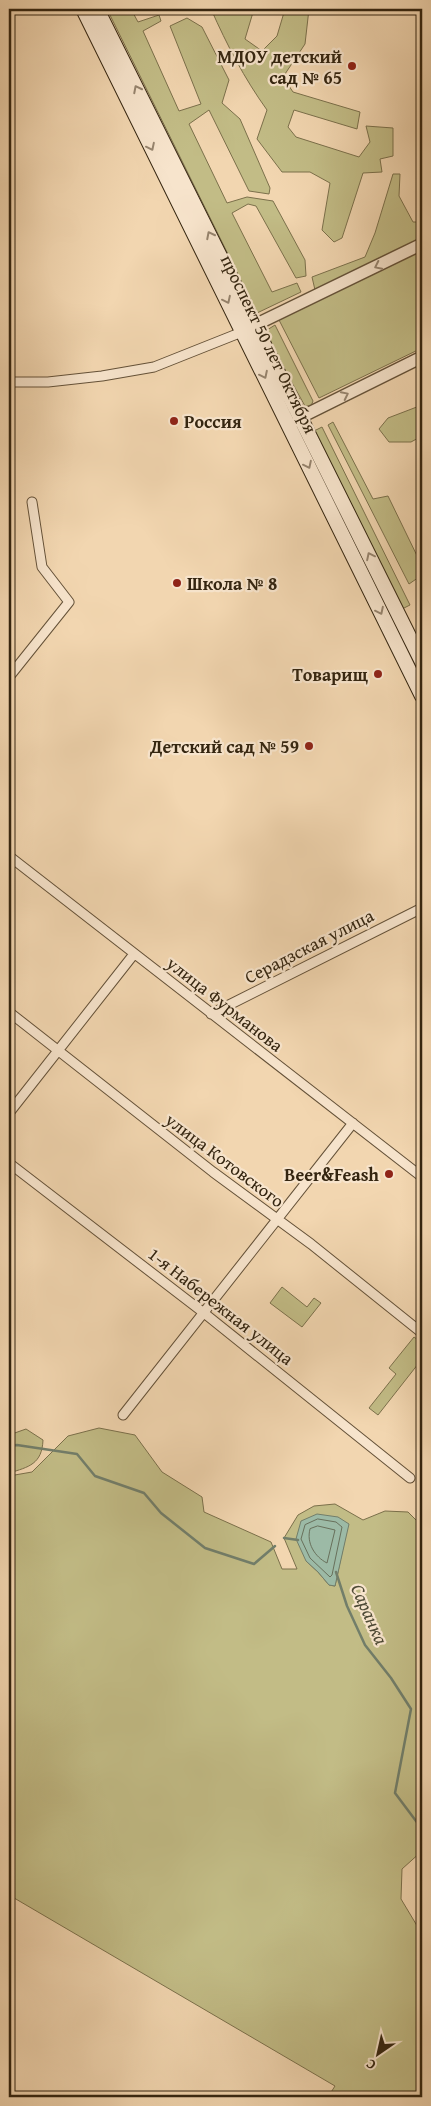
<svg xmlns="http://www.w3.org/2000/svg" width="431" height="2106" viewBox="0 0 431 2106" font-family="'Gentium Book Plus',serif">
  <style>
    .green { fill: #c2bc86; stroke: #7b704b; fill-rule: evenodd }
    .water { fill: #9cbaa6; stroke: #727e6a }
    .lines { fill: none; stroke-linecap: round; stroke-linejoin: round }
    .shore { stroke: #68705b; stroke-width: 1 }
    .stream { stroke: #727e6a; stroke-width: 2.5 }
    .minor-casing { stroke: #645138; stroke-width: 11 }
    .tertiary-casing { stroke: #645138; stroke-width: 14 }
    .secondary-casing { stroke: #342510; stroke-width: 16 }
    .minor { stroke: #f7e4cc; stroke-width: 9 }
    .tertiary { stroke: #f7e4cc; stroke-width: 11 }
    .secondary { stroke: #f7e4cc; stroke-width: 14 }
    .oneway { stroke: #96846e }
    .poi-dot { fill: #8f2418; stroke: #f7e4cc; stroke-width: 2 }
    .labels { text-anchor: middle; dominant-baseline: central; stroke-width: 4.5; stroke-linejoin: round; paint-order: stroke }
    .poi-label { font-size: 18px; font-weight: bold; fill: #342510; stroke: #f7e4cc; text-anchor: end }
    .street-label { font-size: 18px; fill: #342510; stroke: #f7e4cc }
    .water-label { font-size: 19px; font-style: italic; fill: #4e4a36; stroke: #f7e4cc }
  </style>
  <rect width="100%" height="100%" fill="#f2d6b0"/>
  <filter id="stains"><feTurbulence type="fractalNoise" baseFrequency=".004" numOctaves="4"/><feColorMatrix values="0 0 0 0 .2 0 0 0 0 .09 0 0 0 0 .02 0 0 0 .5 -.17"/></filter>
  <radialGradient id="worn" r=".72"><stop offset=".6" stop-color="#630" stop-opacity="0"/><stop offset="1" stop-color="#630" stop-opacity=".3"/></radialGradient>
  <path class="green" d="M107,9H131L138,22L159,15L161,21L143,31L179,111L201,104L170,26L187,18L202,27L229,80L222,103L240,119L270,188L269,194L249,191L209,110L189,124L227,203L247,197L273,201L305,260L306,276L296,278L256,206L248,204L232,213L272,292L297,283L301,292L257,313Z
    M211,9H254L245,39L262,51L277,36L285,9H309L305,44L283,77L293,92L360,112L357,129L294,110L288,127L296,137L359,157L370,142L366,126L393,128V156L380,159L382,172L363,173L342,238L334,242L322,230L330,183L310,172H282L257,139L267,110C244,78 227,45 211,9Z
    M393,174H400L399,196L413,222H422V239L315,290L312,277L365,257L375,233Z
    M422,250V348L319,398L279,320Z
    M275,325L313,401L311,406H305L266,336L267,330Z
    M422,405V436L411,442H389L379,429L388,418Z
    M333,422L373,499L388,496L422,566V575L409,584L328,425Z
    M322,427L410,605L402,609L314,431Z
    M282,1287L307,1307L314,1298L321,1303L302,1327L270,1303Z
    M414,1337L422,1343V1359L378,1415L369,1408L396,1374L389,1368Z
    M99,1428L135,1435L162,1472L202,1497L204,1512L271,1542L282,1569H297L284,1538L298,1515L314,1506L335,1504L363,1520L385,1511L408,1512L422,1526V1851L402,1869L401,1899L422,1934V2097H328L335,2086L9,1895V1476L32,1472L68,1436ZM348,1524L335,1586L329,1585L318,1572L306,1561Z
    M26,1429L43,1440C42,1464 29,1467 9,1473V1435Z"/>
  <path class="water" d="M317,1514L338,1517L349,1524L335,1586L329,1585L318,1572L306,1561L296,1539L301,1521Z"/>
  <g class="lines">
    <path class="shore" d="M318,1519L336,1522L342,1527L332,1575L330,1577L310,1558L301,1539L305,1525Z
      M318,1526L335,1530L327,1563C315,1557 306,1543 310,1529Z"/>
    <path class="stream" d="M9,1446L17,1445L77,1454L95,1476L144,1493L161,1513L205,1548L254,1564L275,1546
      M284,1538L298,1540
      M336,1572L347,1606L365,1645L391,1678L411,1709L395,1793L422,1829"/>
    <g class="minor-casing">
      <path id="minor" d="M9,382H48L102,376L154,367L242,332
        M9,677L69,602L42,567L32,502
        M9,856L422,1177
        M9,1012L213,1172L311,1244L422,1333
        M211,1014L422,908
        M9,1113L134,954
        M9,1163L204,1313L410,1478
        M123,1415L353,1123"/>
    </g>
    <g class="tertiary-casing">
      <path id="tertiary" d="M255,325L422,244
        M301,417L422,357"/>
    </g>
    <g class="secondary-casing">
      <path id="secondary" d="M83,9L422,696
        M97,9L422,662"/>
    </g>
    <use href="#minor" class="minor"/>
    <use href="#tertiary" class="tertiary"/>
    <use href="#secondary" class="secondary"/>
  </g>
  <defs><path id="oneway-chevron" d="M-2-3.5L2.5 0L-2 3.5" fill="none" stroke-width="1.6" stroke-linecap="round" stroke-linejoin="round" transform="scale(1.25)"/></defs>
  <g class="oneway">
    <use href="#oneway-chevron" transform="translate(137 89) rotate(-117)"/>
    <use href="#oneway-chevron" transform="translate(151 147) rotate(64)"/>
    <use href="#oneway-chevron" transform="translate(210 235) rotate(-117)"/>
    <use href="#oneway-chevron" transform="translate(378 266) rotate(154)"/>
    <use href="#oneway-chevron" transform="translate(227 300) rotate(64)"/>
    <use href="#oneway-chevron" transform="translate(264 375) rotate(64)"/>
    <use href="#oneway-chevron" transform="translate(345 395) rotate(-26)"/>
    <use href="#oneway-chevron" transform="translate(308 465) rotate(64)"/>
    <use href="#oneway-chevron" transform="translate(370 556) rotate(-116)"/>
    <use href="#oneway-chevron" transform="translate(380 611) rotate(64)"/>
  </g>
  <g class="poi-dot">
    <circle cx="352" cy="66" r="5"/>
    <circle cx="174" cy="421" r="5"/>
    <circle cx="177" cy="583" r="5"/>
    <circle cx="378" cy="674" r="5"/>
    <circle cx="309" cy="746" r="5"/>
    <circle cx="389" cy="1174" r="5"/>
  </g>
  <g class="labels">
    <g class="poi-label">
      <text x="342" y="56">МДОУ детский<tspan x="342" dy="21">сад № 65</tspan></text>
      <text x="184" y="421" text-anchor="start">Россия</text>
      <text x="187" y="583" text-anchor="start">Школа № 8</text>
      <text x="368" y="674">Товарищ</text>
      <text x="299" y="746">Детский сад № 59</text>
      <text x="379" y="1174">Beer&amp;Feash</text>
    </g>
    <g class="street-label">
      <text transform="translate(269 344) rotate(64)">проспект 50 лет Октября</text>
      <text transform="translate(309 946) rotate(-27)">Серадзская улица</text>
      <text transform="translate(225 1004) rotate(38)">улица Фурманова</text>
      <text transform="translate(225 1160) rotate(37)">улица Котовского</text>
      <text transform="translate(221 1306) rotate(38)">1-я Набережная улица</text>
    </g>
    <g class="water-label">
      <text transform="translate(370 1614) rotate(66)">Саранка</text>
    </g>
  </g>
  <rect width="431" height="2106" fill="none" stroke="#f2d6b0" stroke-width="30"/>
  <rect x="10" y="10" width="411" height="2086" fill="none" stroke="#342510" stroke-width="2.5"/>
  <rect x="15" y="15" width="401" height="2076" fill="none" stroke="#342510"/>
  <g transform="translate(378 2054) rotate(214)" stroke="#f7e4cc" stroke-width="4" paint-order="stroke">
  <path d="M0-4L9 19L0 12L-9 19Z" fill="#342510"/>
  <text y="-8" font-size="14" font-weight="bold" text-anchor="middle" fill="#342510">С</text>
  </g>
  <rect width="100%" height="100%" filter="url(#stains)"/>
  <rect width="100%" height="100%" fill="url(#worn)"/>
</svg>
